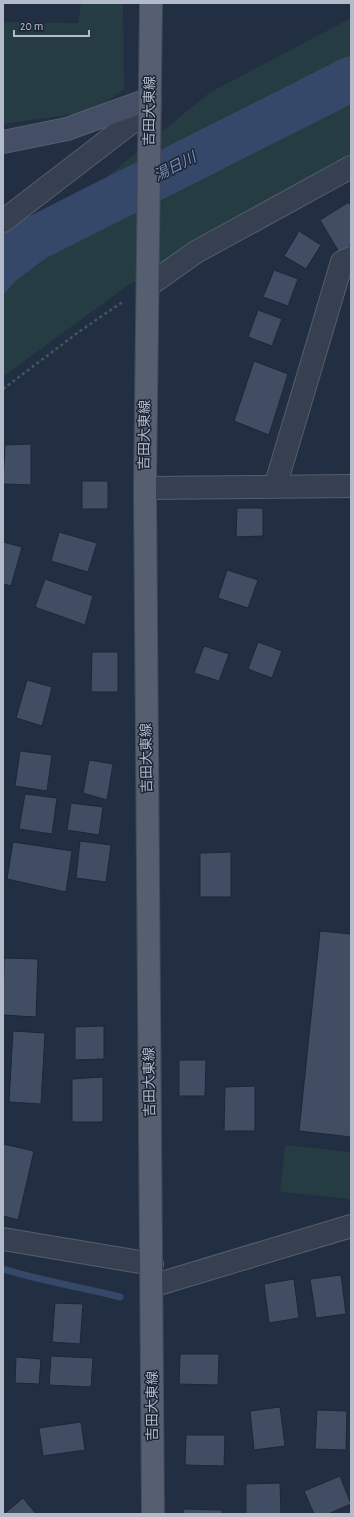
<svg xmlns="http://www.w3.org/2000/svg" width="354" height="1517" viewBox="0 0 354 1517" font-family="'Alegreya Sans','Noto Sans JP',sans-serif">
  <style>
    .green { fill: #253c42 }
    .water { fill: #354869 }
    .lines { fill: none; stroke-linecap: round; stroke-linejoin: round }
    .stream { stroke: #354869; stroke-width: 7 }
    .river { stroke: #354869; stroke-width: 45 }
    .building { fill: #414d63; stroke: #1e2737 }
    .street-casing { stroke: #555e6e; stroke-width: 24 }
    .secondary-casing { stroke: #555e6e; stroke-width: 24 }
    .primary-casing { stroke: #404959; stroke-width: 24 }
    .path { stroke: #40585b; stroke-width: 2.5; stroke-dasharray: 3 3; stroke-linecap: butt }
    .street { stroke: #374050; stroke-width: 22 }
    .secondary { stroke: #444e64; stroke-width: 22 }
    .primary { stroke: #555f70; stroke-width: 22 }
    .labels { text-anchor: middle; dominant-baseline: central; stroke-width: 3; stroke-linejoin: round; paint-order: stroke }
    .street-label { font-size: 14px; fill: #b3bbcb; stroke: #1c2535 }
    .water-label { font-size: 15px; font-style: italic; fill: #788eb5; stroke: #1c2535 }
  </style>
  <rect width="100%" height="100%" fill="#222e41"/>
  <path class="green" d="M81,3H123L124,89L95,111L3,124V22L78,23Z
    M351,18V158L128,285L3,377V262L209,93Z
    M285,1145L351,1152V1199L280,1192Z"/>
  <path class="water" d="M55,228L35,259L3,295V266Z"/>
  <g class="lines">
    <path class="stream" d="M3,1269C41,1281 81,1287 120,1297"/>
    <path class="river" d="M3,262L34,239L351,79"/>
  </g>
  <path class="building" d="M349,202L351,207V245L339,252L320,220Z
    M299,231L321,245L306,269L284,256Z
    M274,270L298,279L288,306L263,297Z
    M258,310L282,319L272,346L248,337Z
    M254,361L288,374L269,435L234,421Z
    M31,444V485L3,484L5,445Z
    M82,481H108V509H82Z
    M237,508H263V536L236,537Z
    M59,532L97,543L88,572L51,561Z
    M3,542L22,547L11,586L3,584Z
    M227,570L258,580L248,608L218,598Z
    M45,579L93,596L85,625L35,607Z
    M258,642L282,651L272,678L248,669Z
    M204,646L229,654L219,681L194,673Z
    M92,652H118V692H91Z
    M27,680L52,687L42,726L16,718Z
    M20,751L52,755L47,791L15,786Z
    M89,760L113,764L107,800L83,793Z
    M25,794L57,798L52,834L19,829Z
    M71,803L103,807L99,835L67,830Z
    M80,841L111,845L106,882L76,878Z
    M13,842L72,851L66,892L7,879Z
    M231,852V897H200V853Z
    M320,931L351,934V1137L299,1131Z
    M4,958L38,959L36,1017L3,1015Z
    M104,1026V1059L75,1060V1027Z
    M13,1031L45,1033L41,1104L9,1102Z
    M179,1060H206L205,1096H179Z
    M103,1077V1122H72V1079Z
    M255,1086V1131H224L225,1087Z
    M3,1144L34,1151L18,1220L3,1216Z
    M341,1275L346,1314L316,1318L310,1279Z
    M294,1279L299,1318L269,1323L264,1284Z
    M55,1303L83,1304L80,1344L52,1342Z
    M180,1354H219L218,1385L179,1384Z
    M51,1356L93,1358L91,1387L49,1385Z
    M16,1357L41,1359L39,1384L15,1383Z
    M280,1407L285,1446L254,1450L250,1411Z
    M317,1410L347,1411L346,1450L315,1449Z
    M81,1422L85,1450L43,1456L39,1428Z
    M186,1435H225L224,1466L185,1465Z
    M340,1476L351,1504L328,1514H314L304,1491Z
    M280,1483L281,1514H246V1484Z
    M23,1498L36,1514H4Z
    M184,1509L222,1510V1514H183Z"/>
  <g class="lines">
    <g class="street-casing">
      <path id="street" d="M3,221L150,108
        M148,286L196,252L351,167
        M275,487L342,262L351,258
        M145,488L351,486
        M3,1239L152,1264
        M152,1286L351,1226"/>
    </g>
    <g class="secondary-casing">
      <path id="secondary" d="M3,142L67,129L150,99"/>
    </g>
    <g class="primary-casing">
      <path id="primary" d="M151,3L145,488L153,1514"/>
    </g>
    <path class="path" d="M3,389L80,331L124,301"/>
    <use href="#street" class="street"/>
    <use href="#secondary" class="secondary"/>
    <use href="#primary" class="primary"/>
  </g>
  <g class="labels">
    <g class="street-label">
      <text transform="translate(150 111) rotate(-89)">吉田大東線</text>
      <text transform="translate(145 435) rotate(-89)">吉田大東線</text>
      <text transform="translate(147 758) rotate(-91)">吉田大東線</text>
      <text transform="translate(150 1082) rotate(-91)">吉田大東線</text>
      <text transform="translate(153 1406) rotate(-90)">吉田大東線</text>
    </g>
    <g class="water-label">
      <text transform="translate(175 167) rotate(-27)">湯日川</text>
    </g>
  </g>
  <rect width="354" height="1517" fill="none" stroke="#b3bbcb" stroke-width="8"/>
  <path d="M14 30v6h75v-6" fill="none" stroke="#b3bbcb" stroke-width="2"/>
  <text x="20" y="30" font-size="12" fill="#b3bbcb" stroke="#1c2535" stroke-width="3" paint-order="stroke">20 m</text>
</svg>
